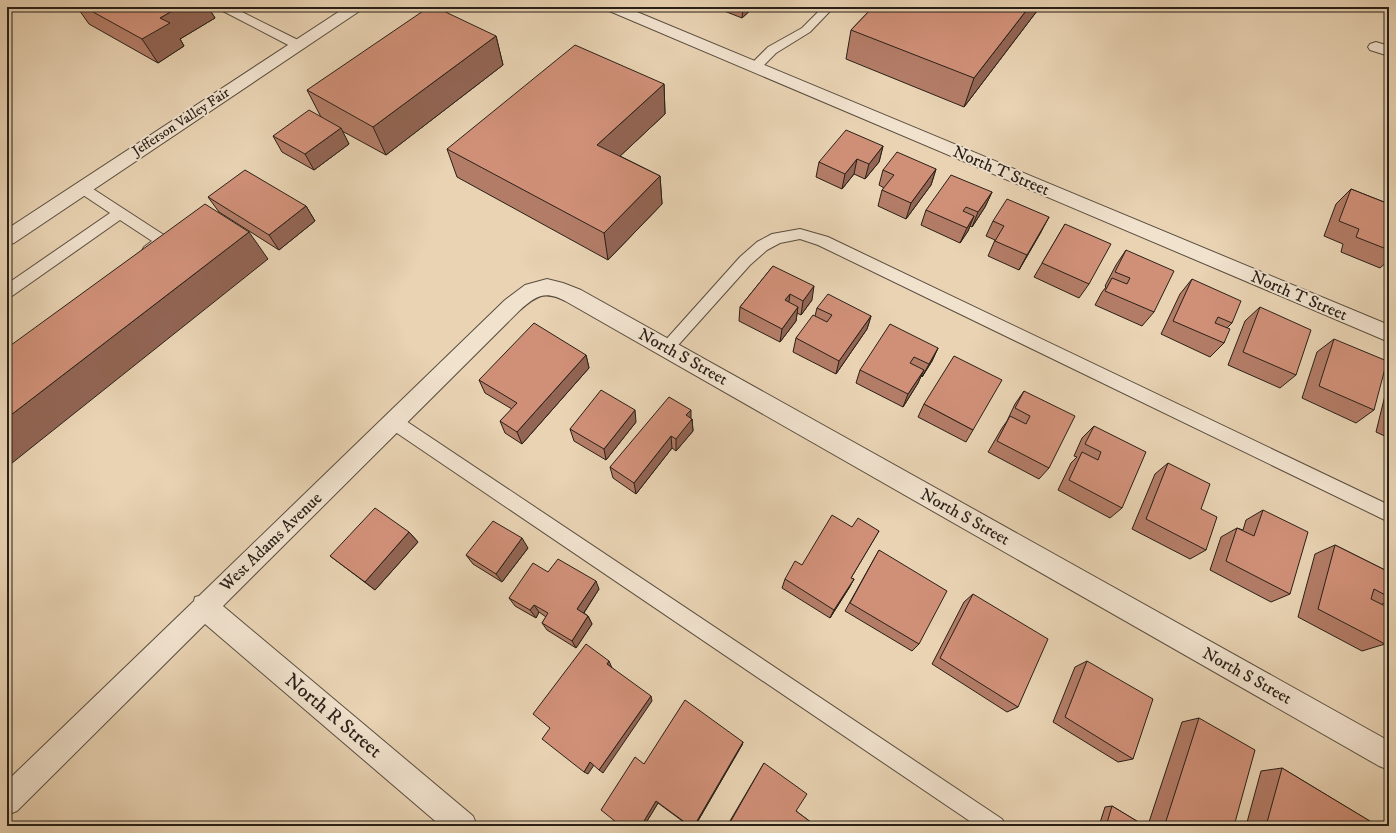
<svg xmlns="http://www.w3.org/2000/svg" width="1396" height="833" viewBox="0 0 1396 833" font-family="'IM FELL DW Pica',serif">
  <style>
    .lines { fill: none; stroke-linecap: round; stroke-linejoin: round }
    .service-casing { stroke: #594d3e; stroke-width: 2 }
    .minor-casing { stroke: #594d3e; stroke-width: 2 }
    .tertiary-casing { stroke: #594d3e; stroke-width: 2 }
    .service { fill: #f1e2ce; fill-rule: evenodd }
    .minor { fill: #f1e2ce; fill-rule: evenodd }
    .tertiary { fill: #f1e2ce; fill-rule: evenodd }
    .wall { fill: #b37c67; stroke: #292017 }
    .shaded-wall { fill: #926554; stroke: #292017 }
    .building { fill: #d09078; stroke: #292017 }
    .labels { text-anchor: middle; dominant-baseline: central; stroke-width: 4; stroke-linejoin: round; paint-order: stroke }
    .far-street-label { font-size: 14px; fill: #292017; stroke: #f1e2ce }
    .street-label { font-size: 17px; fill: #292017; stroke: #f1e2ce }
    .near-street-label { font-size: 20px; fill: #292017; stroke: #f1e2ce }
  </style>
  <rect width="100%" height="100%" fill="#e9d3b3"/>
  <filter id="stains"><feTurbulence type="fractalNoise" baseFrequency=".005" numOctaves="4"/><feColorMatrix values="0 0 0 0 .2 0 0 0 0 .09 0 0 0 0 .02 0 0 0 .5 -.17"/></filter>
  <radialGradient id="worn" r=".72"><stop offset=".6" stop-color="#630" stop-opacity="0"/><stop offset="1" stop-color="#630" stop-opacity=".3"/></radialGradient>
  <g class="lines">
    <g class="service-casing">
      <path id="service" d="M218,7H232L302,42L304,45L302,48H294L219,9Z
        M823,7H834L810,32L776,53L759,70H751L749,67L751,64L768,47L802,28Z
        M82,183L87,185L167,237L169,241C164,249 153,258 144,255L142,251L144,247L152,241L120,220L12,296L7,298V284L110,213L77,191L75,188L77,185Z
        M800,229L828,237L1389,505V522L818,245L800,239L780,243L767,250L750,265L672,352L667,354L662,352L659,348L662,344L740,257L757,242L772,234Z
        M394,415L400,417L1002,819L1006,826H977L388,427L386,422L388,417Z"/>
    </g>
    <g class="minor-casing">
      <path id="minor" d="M1376,42L1389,46V56L1370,50L1368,47L1370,44Z
        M547,279L563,283L581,290L1389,741V770L1379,766L567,302C545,290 537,295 519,311L223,606L473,816L477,826H441L205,624L17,811L7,815V781L194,601L195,597L199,596L505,300L525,285Z"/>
    </g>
    <g class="tertiary-casing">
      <path id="tertiary" d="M346,7H364L361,10L14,243L7,245V229Z
        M604,7H625L1389,325V342L607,10Z"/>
    </g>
    <use href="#service" class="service"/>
    <use href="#minor" class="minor"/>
    <use href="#tertiary" class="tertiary"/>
  </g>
  <path class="wall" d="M77,7H208L215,18L180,39L184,46L158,63L89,24Z
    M714,7H754L742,18Z
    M873,7H1040L964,107L846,59L851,30Z
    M496,36L503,65L386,155L342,131L349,144L314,170L282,152L273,136L321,117L307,90Z
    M664,84L665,114L620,156L660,176L662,204L608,260L457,177L447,149Z
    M883,146L879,162L865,179L854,174L842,189L816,177L819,162Z
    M936,169L931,185L906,219L878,206L882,190L884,188L879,185L883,170Z
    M1351,189L1389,204V260L1380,268L1341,252L1343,244L1324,236L1336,204Z
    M992,192L985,207L972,227L970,226L968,231L960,243L921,225L926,210Z
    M208,197L306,206L315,221L279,250L219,212Z
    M993,221L1041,232L1019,270L988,256L995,240L986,236Z
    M1065,224L1089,284L1079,298L1034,277Z
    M1126,250L1154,312L1142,326L1095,305L1102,292L1106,287L1105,286L1116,265Z
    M773,266L812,300L801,315L797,313L796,321L780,342L739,321L740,307Z
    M1192,279L1232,323L1227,328L1224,343L1210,357L1161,334L1180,294Z
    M1260,307L1296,375L1280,388L1228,365L1245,321Z
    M817,308L871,316L867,329L836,374L793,352L796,338L815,316Z
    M1334,339L1374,410L1356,423L1302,398L1317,352Z
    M938,348L932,361L922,377L921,376L918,383L903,407L856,383L860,370Z
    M586,355L589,368L522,444L505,433L500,421L512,409L485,393L479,380Z
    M1388,383H1389V438L1376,432Z
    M1024,391L1049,468L1039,479L988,452L1002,428L1007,421L1015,404Z
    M924,404L973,430L966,442L918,417Z
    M691,418L692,419L693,431L676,451L672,448L636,494L613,478L610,467Z
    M636,422L606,460L574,441L570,429Z
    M1094,426L1122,508L1110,518L1058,490L1071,463L1077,457L1074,456L1082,438Z
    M1168,463L1201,509L1206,550L1190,559L1132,529L1155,474Z
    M1263,510L1290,594L1271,602L1210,570L1221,537L1237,528L1243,530L1246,520Z
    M852,527L879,531L851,578L854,579L849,588L830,618L782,588L785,579L802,565Z
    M409,532L418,542L375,590L330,556Z
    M1335,545L1389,572V602L1382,604L1385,644L1362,651L1298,617L1315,554Z
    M528,548L502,582L473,564L466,555Z
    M879,550L919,644L912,651L845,611Z
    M548,572L599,589L584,613L588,616L592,624L576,648L547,630L542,623L546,617L539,612L536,618L515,606L509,598Z
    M973,594L1018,707L1007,712L932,664L964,602Z
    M1389,649V666L1386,665Z
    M1087,661L1133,759L1118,762L1053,722L1075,667Z
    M1199,718L1234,826H1155L1149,822L1182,722Z
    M743,742L742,745L695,826H689L658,803L644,826V764Z
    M764,763L796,811L816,826H727Z
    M1282,768L1378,826H1246L1261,771Z
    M1112,806L1145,826H1099L1105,807Z"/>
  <path class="shaded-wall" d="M179,7H208L215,18L180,39L184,46L158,63L142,39L160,18Z
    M743,7H754L742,18Z
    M1029,7H1040L964,107L974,78Z
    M496,36L503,65L386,155L373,127Z
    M664,84L665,114L601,174L597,145Z
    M341,128L349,144L314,170L305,154Z
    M883,146L879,162L865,179L869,164Z
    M857,159L854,174L842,189L845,174Z
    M936,169L931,185L906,219L911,203Z
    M660,176L662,204L608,260L604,233Z
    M992,192L985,207L972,227L978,212Z
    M306,206L315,221L279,250L269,235Z
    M974,216L968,231L960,243L967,228Z
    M1049,217L1041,232L1019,270L1027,255Z
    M249,232L268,259L7,467V418Z
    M814,286L812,300L801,315L803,301Z
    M790,294L788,308L785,300Z
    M798,307L796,321L780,342L782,329Z
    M871,316L867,329L836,374L839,361Z
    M938,348L932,361L922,377L929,364Z
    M586,355L589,368L522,444L517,432Z
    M924,370L918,383L903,407L908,394Z
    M635,410L636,422L606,460L604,449Z
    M691,410V421L692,419L693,431L676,451V439L686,415Z
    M671,436L672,448L636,494L634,483Z
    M409,532L418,542L375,590L365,582Z
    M522,538L528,548L502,582L496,574Z
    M854,579L849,588L830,618L834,610Z
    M596,581L599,589L581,617L577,609Z
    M534,605L539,612L536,618L530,610Z
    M588,616L592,624L576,648L572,641Z
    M609,661L612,668L607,664Z
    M651,696L652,701L603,773L599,770Z
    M743,742L742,745L695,826H694Z
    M590,762L594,765L588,774L584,772Z
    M656,801L658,803L644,826H641Z"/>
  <path class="building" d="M84,7H179L160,18L170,23L142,39Z
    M429,7H435L496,36L373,127L307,90Z
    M873,7H1029L974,78L851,30Z
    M575,45L664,84L597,145L660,176L604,233L447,149Z
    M309,110L341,128L305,154L273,136Z
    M846,130L883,146L869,164L857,159L845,174L819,162Z
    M897,152L936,169L911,203L882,190L894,175L883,170Z
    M245,170L306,206L269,235L208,197Z
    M951,175L992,192L978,212L966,207L963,211L974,216L967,228L926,210Z
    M1351,189L1389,204V250L1356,237L1359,229L1339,221Z
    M1007,199L1049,217L1027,255L995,241L1004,226L993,221Z
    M205,204L249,232L7,418V348Z
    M1065,224L1111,244L1089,284L1042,263Z
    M1126,250L1174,271L1154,312L1105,291L1112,278L1127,284L1130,278L1115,272Z
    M773,266L814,286L803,301L790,294L785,300L798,307L782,329L740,307Z
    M1192,279L1241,301L1232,323L1218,317L1215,323L1230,329L1224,343L1173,321Z
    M828,294L871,316L839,361L796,338L813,315L827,322L832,315L817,308Z
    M1260,307L1311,330L1296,375L1243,352Z
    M534,323L586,355L517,432L500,421L517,403L479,380Z
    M890,324L938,348L929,364L914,357L910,363L924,370L908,394L860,370Z
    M1334,339L1387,361L1374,410L1319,386Z
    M954,356L1002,380L973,430L924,404Z
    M601,390L635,410L604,449L570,429Z
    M1024,391L1075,416L1049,468L997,441L1010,416L1026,424L1030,416L1015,408Z
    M669,397L691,410L686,415L692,419L676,439L671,436L634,483L610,467Z
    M1094,426L1146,452L1122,508L1069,480L1082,452L1098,460L1101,452L1085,444Z
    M1168,463L1210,484L1201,509L1217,517L1206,550L1146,519Z
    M375,508L409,532L365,582L330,556Z
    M1263,510L1308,532L1290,594L1226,561L1237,528L1254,536Z
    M832,515L852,527L858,518L879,531L851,578L854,579L834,610L785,579L795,561L802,565Z
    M493,521L522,538L496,574L466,555Z
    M1335,545L1389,572V597L1374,589L1371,599L1389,608V624L1385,644L1318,609Z
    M879,550L947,591L919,644L850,603Z
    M558,559L596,581L577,609L588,616L572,641L542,623L548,613L534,605L530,610L509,598L533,563L548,572Z
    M973,594L1048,639L1018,707L940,658Z
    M586,644L609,661L607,664L651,696L599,770L590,762L584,772L542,739L550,728L533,714Z
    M1087,661L1153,699L1133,759L1065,717Z
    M685,700L743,742L694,826H690L656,801L641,826H621L601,810L635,757L644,764Z
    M1199,718L1255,750L1234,826H1174L1166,821Z
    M764,763L807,794L796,811L816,826H728Z
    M1282,768L1378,826H1266Z
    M1112,806L1145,826H1106Z"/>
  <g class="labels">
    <g class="far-street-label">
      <text transform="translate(181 122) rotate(-33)">Jefferson Valley Fair</text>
    </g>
    <g class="street-label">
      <text transform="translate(1001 171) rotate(23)">North T Street</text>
      <text transform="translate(1299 296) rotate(23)">North T Street</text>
      <text transform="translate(683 357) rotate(29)">North S Street</text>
      <text transform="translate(965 517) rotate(29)">North S Street</text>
      <text transform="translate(271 542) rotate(-44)">West Adams Avenue</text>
      <text transform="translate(1247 676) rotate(29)">North S Street</text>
    </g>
    <g class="near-street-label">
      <text transform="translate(333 716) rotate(40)">North R Street</text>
    </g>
  </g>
  <rect width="1396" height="833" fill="none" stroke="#e9d3b3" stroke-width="24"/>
  <rect x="8" y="8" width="1380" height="817" fill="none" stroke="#292017" stroke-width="2"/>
  <rect x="12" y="12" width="1372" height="809" fill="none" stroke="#292017"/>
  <rect width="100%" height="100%" filter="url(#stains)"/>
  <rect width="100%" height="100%" fill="url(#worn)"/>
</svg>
